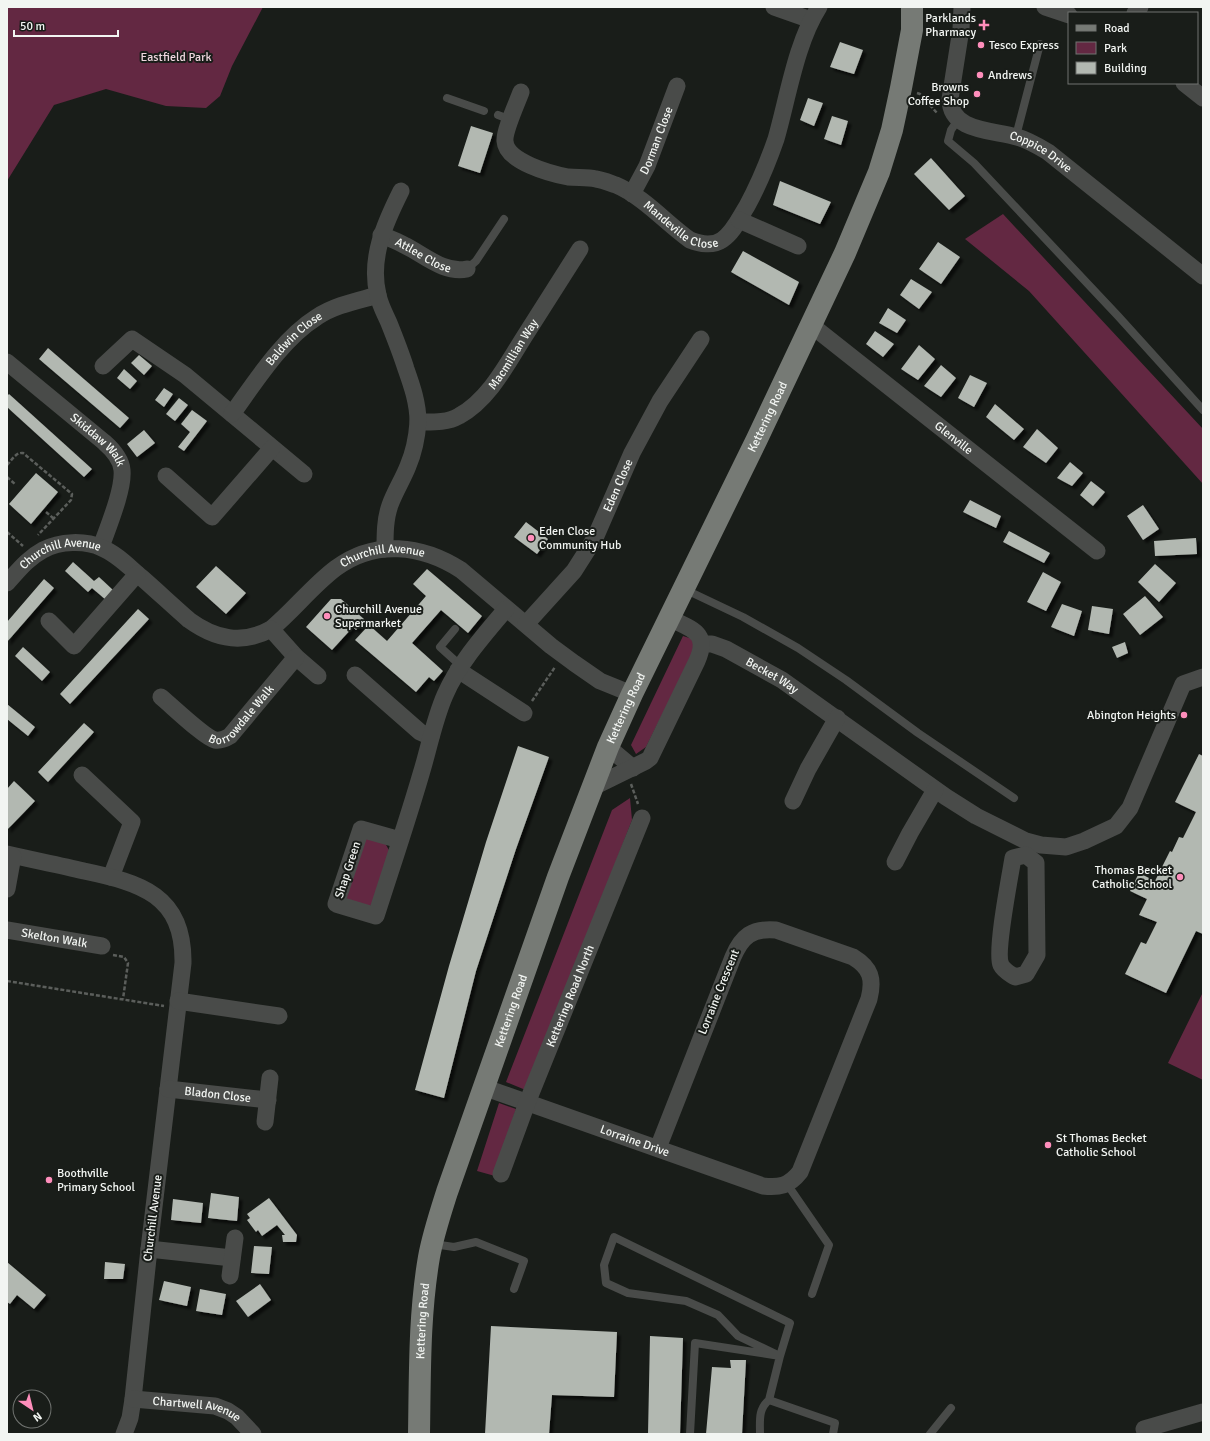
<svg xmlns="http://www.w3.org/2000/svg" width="1210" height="1441" viewBox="0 0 1210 1441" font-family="Signika,sans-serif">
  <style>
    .green { fill: #632842 }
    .building { fill: #b2b8b1; filter: url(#shadow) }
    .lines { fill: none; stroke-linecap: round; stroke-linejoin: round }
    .path { stroke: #5b5e5b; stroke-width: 2.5; stroke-dasharray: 4 2; stroke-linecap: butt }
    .lane { stroke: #494b49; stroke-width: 8 }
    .street { stroke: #494b49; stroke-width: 17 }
    .primary { stroke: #767a75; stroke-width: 22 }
    .poi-dot { fill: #fe8ebb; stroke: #191d19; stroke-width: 1.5 }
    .labels { text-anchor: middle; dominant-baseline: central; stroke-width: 4; stroke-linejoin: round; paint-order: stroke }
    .poi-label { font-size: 12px; fill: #f2f5f2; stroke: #191d19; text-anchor: start }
    .park-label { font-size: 12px; fill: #efd6de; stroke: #191d19 }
    .street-label { font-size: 12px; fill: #f2f5f2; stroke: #191d19 }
  </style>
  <defs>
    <filter id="shadow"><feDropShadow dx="3.5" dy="3.5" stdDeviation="1" flood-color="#0009"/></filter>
  </defs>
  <rect width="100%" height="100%" fill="#191d19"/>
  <path class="green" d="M7,7H263L232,66L220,96L206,108L166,106L106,89L54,105L7,181Z
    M1003,214L1203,429V484L1029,291L965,239Z
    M683,636L699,641L646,747L636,754L631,745Z
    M630,798L632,820L528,1091L506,1082L612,810Z
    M367,838L385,843L390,852L372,905L362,909L346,898L359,843Z
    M1203,992V1080L1168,1063Z
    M499,1103L516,1109L495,1176L477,1171Z"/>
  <path class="building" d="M840,42L863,50L854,74L830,67Z
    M808,98L823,103L814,126L800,120Z
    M832,116L848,121L841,145L824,139Z
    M471,126L493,133L480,173L458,166Z
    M931,158L965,196L949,210L914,174Z
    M780,181L831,202L820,224L773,205Z
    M938,242L960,257L941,284L919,269Z
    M743,251L799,282L789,305L731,272Z
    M911,279L932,292L919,309L900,295Z
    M888,308L906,320L897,333L879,323Z
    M875,331L894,344L883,357L866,344Z
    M919,345L935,359L918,380L901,369Z
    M48,348L129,418L120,428L39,359Z
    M139,355L152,366L144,375L131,363Z
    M941,365L956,378L941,397L924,386Z
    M124,369L137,381L130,389L117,378Z
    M970,375L987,383L974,407L958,398Z
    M164,388L173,394L164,407L155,400Z
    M9,394L92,469L84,477L7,407V396Z
    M179,398L188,405L175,421L166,414Z
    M995,404L1024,429L1014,440L986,417Z
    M192,410L207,421L184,451L178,447L190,432L181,424Z
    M1037,429L1058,448L1046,463L1023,447Z
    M144,430L155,443L137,457L127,444Z
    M1070,462L1083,473L1072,486L1057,478Z
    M36,473L58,492L31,524L9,504Z
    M1091,481L1105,492L1093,506L1080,495Z
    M970,500L1001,516L996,528L963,512Z
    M1143,505L1159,529L1143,540L1127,516Z
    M526,522L548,539L537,554L514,537Z
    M1009,531L1050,553L1044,563L1003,542Z
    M1196,538L1197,554L1155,556L1154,541Z
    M73,562L94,581L99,577L114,591L106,600L92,588L88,592L65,571Z
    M1155,564L1176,583L1159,602L1138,582Z
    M216,566L246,593L226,614L196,587Z
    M427,569L482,616L468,633L441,610L412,643L443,671L434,681L429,677L416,692L355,640L369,625L387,641L426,596L413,584Z
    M1043,572L1061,582L1046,611L1027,602Z
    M44,579L54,588L7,642V622Z
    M1145,596L1163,617L1140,635L1123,614Z
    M331,599H341L365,620L356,630L353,627L332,650L306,627Z
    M1062,604L1082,611L1074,636L1051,627Z
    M1092,606L1113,609L1109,634L1088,630Z
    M138,609L149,619L70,704L60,694Z
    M1125,642L1128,653L1117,658L1112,647Z
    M23,647L50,672L42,681L15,656Z
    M7,704L35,727L28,736L7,719Z
    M84,723L94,732L48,782L38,772Z
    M518,746L549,757L516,849L476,971L444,1098L415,1090L449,966L486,842Z
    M1199,754L1203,756V934L1196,931L1166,993L1125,974L1141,942L1146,944L1157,922L1139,915L1147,899L1130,891L1139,873L1155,881L1170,851L1172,852L1179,837L1183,838L1196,812L1175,802Z
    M14,781L35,801L7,830V789Z
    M211,1193L239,1197L237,1221L208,1218Z
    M269,1198L297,1235L296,1242H283L282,1235H285L277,1225L262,1236L258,1230L256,1232L247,1220L250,1218L247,1214Z
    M173,1199L203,1203L201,1223L171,1220Z
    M254,1246L272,1247L269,1274L251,1273Z
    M7,1262L46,1295L34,1309L17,1295L10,1304L7,1302Z
    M105,1262L125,1264L123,1279H104Z
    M164,1281L191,1287L187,1306L159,1300Z
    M260,1284L271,1300L248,1317L236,1301Z
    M200,1289L226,1294L222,1315L196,1311Z
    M491,1326L617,1332L614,1397L552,1395L549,1434H485Z
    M650,1336L683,1338L680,1434H648Z
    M730,1360H746L742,1434H706L712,1367L731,1368Z"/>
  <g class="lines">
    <path class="path" d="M917,93L920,94L937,113
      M7,465C12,460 16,452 23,453L72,494L71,500L38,535
      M7,477L15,484
      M46,512L53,518
      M7,532L23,546
      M532,701L555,667
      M631,784L638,804
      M113,955L124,957L128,963L123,999
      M7,981L164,1006"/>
    <path class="lane" d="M447,98L484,111
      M498,115L511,120
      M958,120L951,130L948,141L974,163L1118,316L1203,410
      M1016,136L1040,44
      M467,269L476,261L504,219
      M684,589L743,617L798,648L846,680L918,733L1014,798
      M455,629L440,647L461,666
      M787,1184L829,1245L812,1294
      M614,1237L790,1323L780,1356L738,1336L718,1315L686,1301L628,1293L606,1283L604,1265Z
      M433,1244L454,1247L476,1242L524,1261L514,1289
      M769,1400L835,1423L833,1434
      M690,1434L695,1343L780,1356L769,1400C758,1409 760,1421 760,1434
      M930,1434L951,1408"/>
    <g class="street">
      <path d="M774,7L811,20"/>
      <path id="s1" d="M962,7L961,29L950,99C950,132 994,130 1017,137C1028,140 1038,146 1048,152L1203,276"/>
      <path d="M1045,7L1069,15"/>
      <path d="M1135,13L1140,7"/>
      <path d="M1184,83L1203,98"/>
      <path id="s2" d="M521,92C517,103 504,131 505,141C506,162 552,174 568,177C578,178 587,177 596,179C603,180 610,183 616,185C644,197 666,223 690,240C700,244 713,246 722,240C734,232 740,217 747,206C759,184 768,162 776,139C788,97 796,43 819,7"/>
      <path id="s3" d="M632,194L647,166L677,86"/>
      <path d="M739,220L798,246"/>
      <path id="s4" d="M381,235C389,238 397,241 404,245C423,254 444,274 467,269"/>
      <path id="s5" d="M811,325L1097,551"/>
      <path id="s6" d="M7,362L104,442C112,449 121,458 122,470C124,489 108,527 101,547"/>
      <path d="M103,366L132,339L185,375L304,474"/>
      <path id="s7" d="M232,414C256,381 282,339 317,317C335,305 357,301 378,295"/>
      <path id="s8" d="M418,422C432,422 447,423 459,416C490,399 508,362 526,334C544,306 562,277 580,249"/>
      <path d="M166,476L212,517L272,448"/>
      <path d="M385,549C385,534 385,519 390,505C395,491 403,479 408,466C414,452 417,436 418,422C418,403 412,386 406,369C401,353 395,338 389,323C385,314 380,305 378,295C369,258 385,223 401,191"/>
      <path id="s9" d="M7,583C18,571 28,558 43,550C60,541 85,540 102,548C117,554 129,567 141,577C157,591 173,606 189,620C215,639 242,645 271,629C294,610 312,586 336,568C375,539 422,545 461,570L551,646L574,663L600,681L632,694"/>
      <path d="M49,621L74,646L137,574"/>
      <path id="s10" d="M526,624L574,571L595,538L632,453L660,401L701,339"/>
      <path d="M271,629L296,657L318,676"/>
      <path id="s11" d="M702,644H712L726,649L782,680L946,797L976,816L1026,841L1041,845L1066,847L1084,841L1116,826L1130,808L1183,684L1203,677"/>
      <path d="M458,670L524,713"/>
      <path d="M355,675L420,732L431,737"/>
      <path id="s12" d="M161,697C172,706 204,737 215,740C221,741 225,739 230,736L296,657"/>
      <path d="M608,747L633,768"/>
      <path d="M82,775L132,822L111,877"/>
      <path d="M591,788L646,761L650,758L697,661C710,632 691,629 669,618"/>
      <path d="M793,801L808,769L837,718"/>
      <path d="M400,840L361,829L336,904L376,916C391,869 407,822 421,774C429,748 434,720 445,695C459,663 484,635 506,609"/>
      <path d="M7,854C33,860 59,865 84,871C141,883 184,895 183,963L149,1249L133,1399L130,1418L124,1434"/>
      <path d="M1026,855L1036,863L1037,955L1026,974L1015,977C1009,973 1004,971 1001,965C995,953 1010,876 1013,858Z"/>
      <path d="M895,862L910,833L935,790"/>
      <path d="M7,889L13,856"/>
      <path id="s13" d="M7,930L102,946"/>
      <path d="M178,1001L279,1016"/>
      <path id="s14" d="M483,1087L763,1186C779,1188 789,1186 800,1172L869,999C874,979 871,968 853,957L776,930C752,928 742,936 733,957L658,1148"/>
      <path id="s15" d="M168,1089L268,1100"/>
      <path d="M265,1122L270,1078"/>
      <path id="s16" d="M501,1174L527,1103L642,818"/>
      <path d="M149,1249L232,1258"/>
      <path d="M230,1276L235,1238"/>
      <path id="s17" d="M133,1399L215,1406L228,1411L237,1417L253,1434"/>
      <path d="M1146,1434L1144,1429L1203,1412"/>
    </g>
    <path class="primary" id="s18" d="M419,1434C420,1375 419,1315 429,1257C433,1235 440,1214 447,1192L558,877L608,747L632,694L757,439L845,253L879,172L892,130L901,88L912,30V7"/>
  </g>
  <g class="poi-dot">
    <path d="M982 19h4v4h4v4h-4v4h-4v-4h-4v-4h4z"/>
    <circle cx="981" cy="45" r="4"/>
    <circle cx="980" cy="75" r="4"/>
    <circle cx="977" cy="94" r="4"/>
    <circle cx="531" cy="538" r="4"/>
    <circle cx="327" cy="616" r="4"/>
    <circle cx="1184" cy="715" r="4"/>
    <circle cx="1180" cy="877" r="4"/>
    <circle cx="1048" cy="1145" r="4"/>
    <circle cx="49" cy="1180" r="4"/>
  </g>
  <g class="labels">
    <g class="poi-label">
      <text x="976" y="18" text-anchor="end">Parklands<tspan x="976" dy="14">Pharmacy</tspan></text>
      <text x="989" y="45">Tesco Express</text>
      <text x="988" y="75">Andrews</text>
      <text x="969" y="87" text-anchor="end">Browns<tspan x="969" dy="14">Coffee Shop</tspan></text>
      <text x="539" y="531">Eden Close<tspan x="539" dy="14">Community Hub</tspan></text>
      <text x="335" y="609">Churchill Avenue<tspan x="335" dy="14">Supermarket</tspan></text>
      <text x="1176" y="715" text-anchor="end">Abington Heights</text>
      <text x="1172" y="870" text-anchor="end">Thomas Becket<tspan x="1172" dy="14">Catholic School</tspan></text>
      <text x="1056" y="1138">St Thomas Becket<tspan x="1056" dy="14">Catholic School</tspan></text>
      <text x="57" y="1173">Boothville<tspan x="57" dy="14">Primary School</tspan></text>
    </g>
    <g class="park-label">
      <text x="176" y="57">Eastfield Park</text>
    </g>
    <g class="street-label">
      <text stroke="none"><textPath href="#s3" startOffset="59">Dorman Close</textPath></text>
      <text stroke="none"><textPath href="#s1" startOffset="205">Coppice Drive</textPath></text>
      <text stroke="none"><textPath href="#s2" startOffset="255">Mandeville Close</textPath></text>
      <text stroke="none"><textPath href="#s4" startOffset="47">Attlee Close</textPath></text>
      <text stroke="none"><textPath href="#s7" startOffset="98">Baldwin Close</textPath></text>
      <text stroke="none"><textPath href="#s8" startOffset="125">Macmillian Way</textPath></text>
      <text stroke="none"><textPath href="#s18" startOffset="1085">Kettering Road</textPath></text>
      <text stroke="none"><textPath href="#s5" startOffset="182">Glenville</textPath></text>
      <text stroke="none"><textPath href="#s6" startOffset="120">Skiddaw Walk</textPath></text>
      <text stroke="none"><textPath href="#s10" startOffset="168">Eden Close</textPath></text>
      <text stroke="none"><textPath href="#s9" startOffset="65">Churchill Avenue</textPath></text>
      <text stroke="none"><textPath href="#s9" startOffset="450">Churchill Avenue</textPath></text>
      <text stroke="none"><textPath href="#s11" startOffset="78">Becket Way</textPath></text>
      <text stroke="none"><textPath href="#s12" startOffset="106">Borrowdale Walk</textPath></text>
      <text stroke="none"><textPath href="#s18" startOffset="761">Kettering Road</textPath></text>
      <text transform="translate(348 870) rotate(-72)">Shap Green</text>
      <text stroke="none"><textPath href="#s13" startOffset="48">Skelton Walk</textPath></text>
      <text transform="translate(719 992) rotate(-68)">Lorraine Crescent</text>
      <text stroke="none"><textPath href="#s16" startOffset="191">Kettering Road North</textPath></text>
      <text stroke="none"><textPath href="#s18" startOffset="437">Kettering Road</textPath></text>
      <text stroke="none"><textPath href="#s15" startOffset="50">Bladon Close</textPath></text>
      <text stroke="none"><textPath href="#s14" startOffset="161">Lorraine Drive</textPath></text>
      <text transform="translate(153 1218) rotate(-83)">Churchill Avenue</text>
      <text stroke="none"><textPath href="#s18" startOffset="113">Kettering Road</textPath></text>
      <text stroke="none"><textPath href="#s17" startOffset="65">Chartwell Avenue</textPath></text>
    </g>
  </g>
  <rect width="1210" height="1441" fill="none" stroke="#f2f5f2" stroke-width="16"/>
  <rect x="1068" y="12" width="130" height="72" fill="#191d19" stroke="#707370"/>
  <rect x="1076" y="25" width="20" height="6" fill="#767a75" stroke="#707370"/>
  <text x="1104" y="32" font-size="12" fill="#f2f5f2">Road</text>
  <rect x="1076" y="42" width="20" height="12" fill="#632842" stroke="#707370"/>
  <text x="1104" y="52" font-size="12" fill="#f2f5f2">Park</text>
  <rect x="1076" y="62" width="20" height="12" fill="#b2b8b1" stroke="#707370"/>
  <text x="1104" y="72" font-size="12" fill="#f2f5f2">Building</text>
  <g transform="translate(32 1409) rotate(145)"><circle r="19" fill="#191d19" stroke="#707370"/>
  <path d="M0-3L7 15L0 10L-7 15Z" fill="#fe8ebb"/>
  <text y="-6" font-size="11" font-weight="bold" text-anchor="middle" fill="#f2f5f2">N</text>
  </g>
  <path d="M14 30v6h104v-6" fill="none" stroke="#f2f5f2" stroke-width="2"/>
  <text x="20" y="30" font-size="12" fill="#f2f5f2" stroke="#191d19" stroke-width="3" paint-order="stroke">50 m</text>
</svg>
